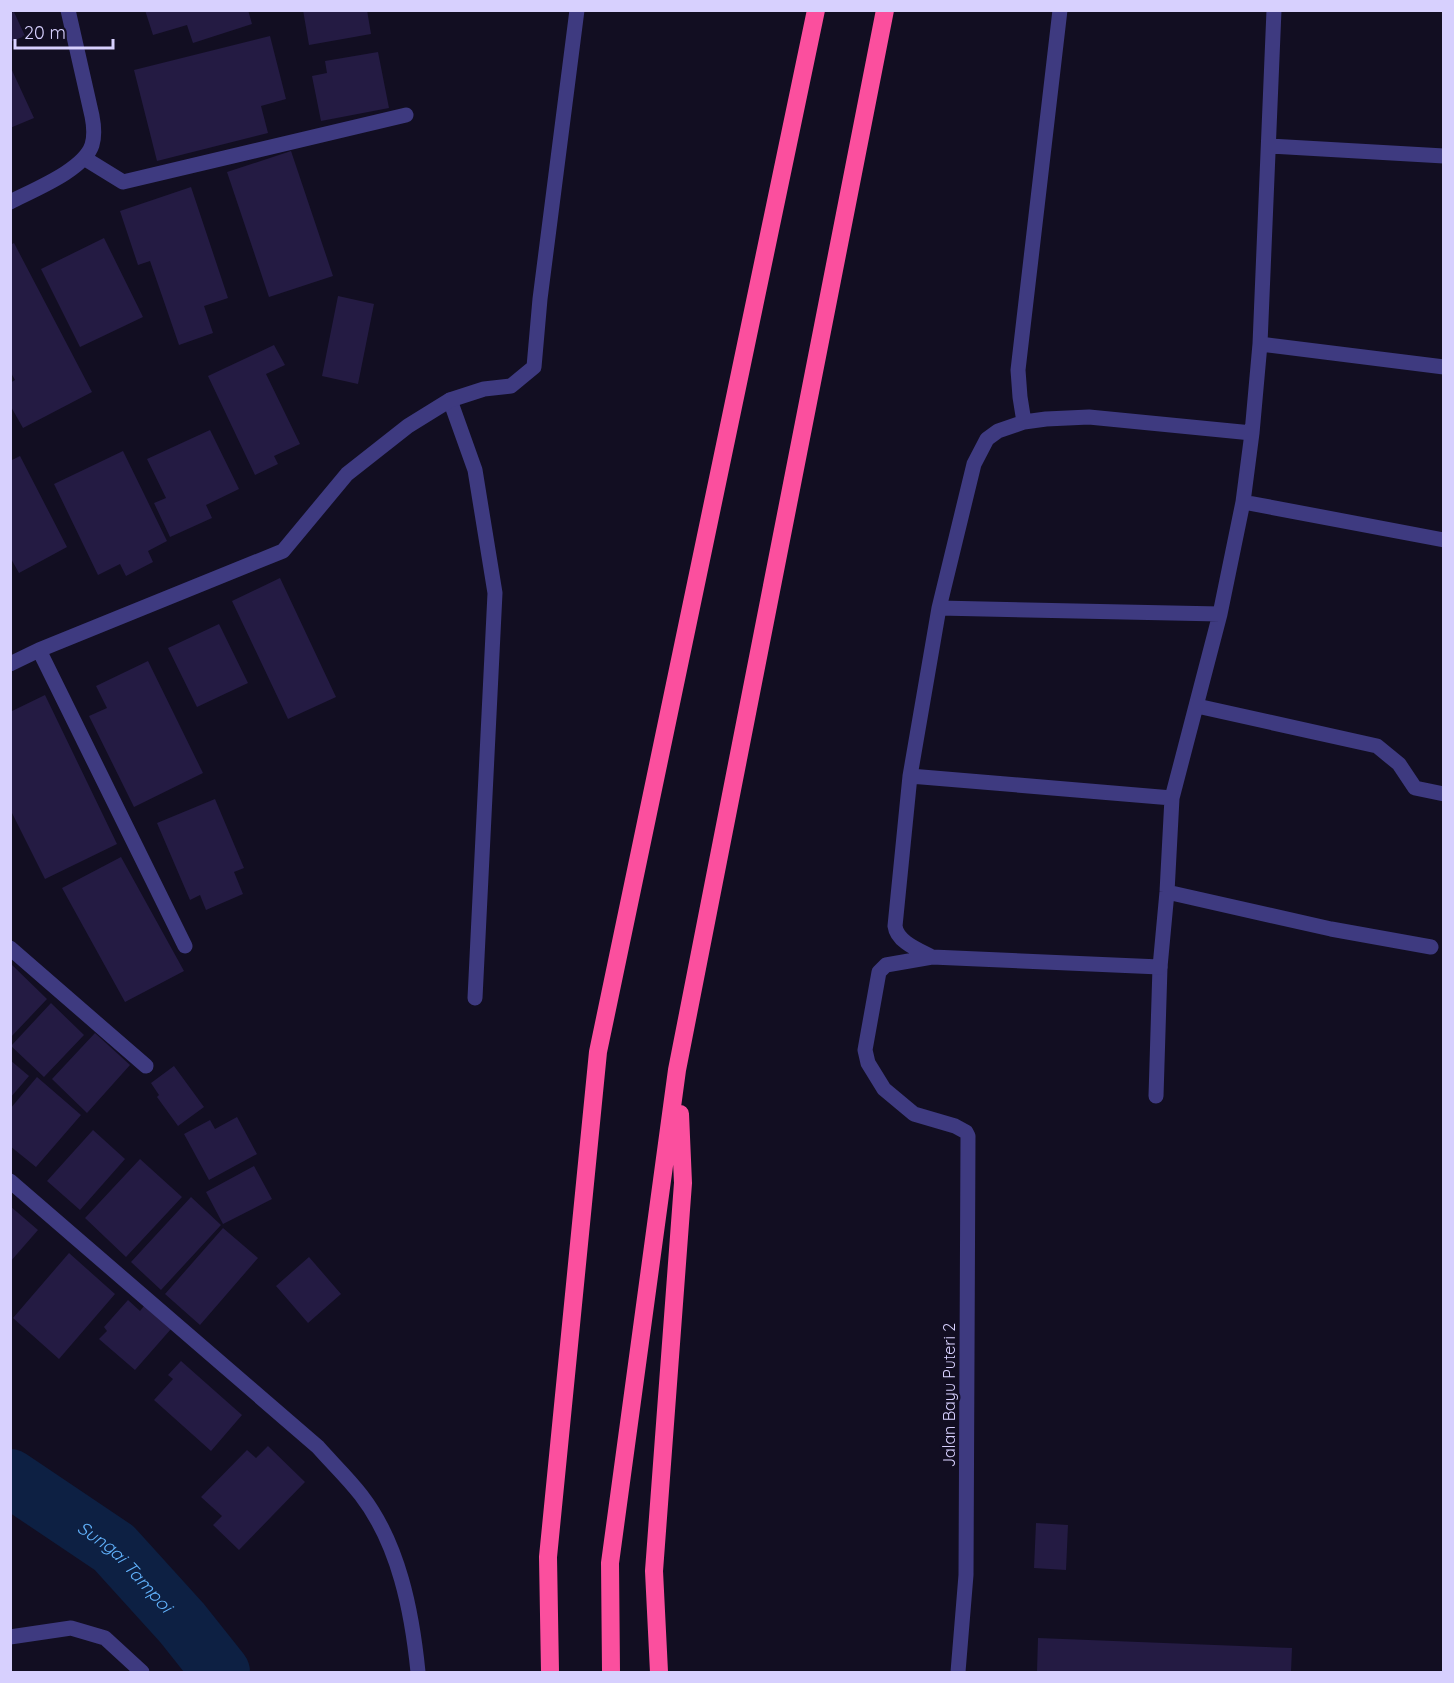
<svg xmlns="http://www.w3.org/2000/svg" width="1454" height="1683" viewBox="0 0 1454 1683" font-family="Quicksand,sans-serif">
  <style>
    .lines { fill: none; stroke-linecap: round; stroke-linejoin: round }
    .river { stroke: #0d2043; stroke-width: 58 }
    .building { fill: #241b43 }
    .service { stroke: #3e3a80; stroke-width: 15 }
    .minor { stroke: #3e3a80; stroke-width: 15 }
    .motorway { stroke: #fb4f9e; stroke-width: 18 }
    .labels { text-anchor: middle; dominant-baseline: central; stroke-width: 5; stroke-linejoin: round; paint-order: stroke }
    .street-label { font-size: 16px; fill: #d7d0fe; stroke: #120e22 }
    .water-label { font-size: 18px; font-style: italic; fill: #61b1fb; stroke: #120e22 }
  </style>
  <rect width="100%" height="100%" fill="#120e22"/>
  <g class="lines">
    <path class="river" id="s1" d="M10,1478L114,1548L182,1623L221,1672"/>
  </g>
  <path class="building" d="M145,10H248L252,24L193,43L187,25L153,35Z
    M303,10H367L371,34L309,45Z
    M14,12L25,36L10,42V13Z
    M270,36L286,99L261,106L268,133L157,161L134,70Z
    M378,52L389,108L321,121L312,76L327,73L325,61Z
    M10,66L34,118L10,128Z
    M291,151L333,276L269,297L227,172Z
    M191,187L228,298L204,306L213,333L179,345L150,261L138,265L120,211Z
    M104,238L143,317L80,347L41,269Z
    M14,243L92,392L23,428L10,405V383L15,380L10,371V245Z
    M338,296L374,304L358,384L322,376Z
    M274,345L285,365L266,374L300,444L274,456L278,464L255,475L208,376Z
    M210,430L239,489L206,505L212,518L170,537L154,503L166,498L147,459Z
    M123,451L167,541L148,551L153,562L126,576L120,564L98,575L54,484Z
    M20,456L67,547L19,573L10,557V461Z
    M280,578L336,697L288,719L232,601Z
    M219,624L248,683L197,707L168,648Z
    M148,661L203,773L134,807L89,716L107,708L96,686Z
    M45,695L117,844L45,879L10,809V712Z
    M215,799L244,868L234,872L243,894L206,910L200,895L190,900L157,823Z
    M121,857L184,971L125,1002L62,888Z
    M10,963L47,999L10,1038Z
    M51,1003L84,1035L44,1077L11,1046Z
    M95,1033L130,1065L87,1113L52,1079Z
    M10,1060L29,1076L10,1098Z
    M174,1066L204,1107L178,1126L157,1097L159,1095L151,1083Z
    M37,1077L81,1115L36,1167L10,1146V1109Z
    M237,1117L257,1154L209,1180L184,1134L210,1120L215,1129Z
    M93,1130L125,1159L80,1210L47,1181Z
    M140,1159L182,1197L126,1257L85,1218Z
    M254,1166L272,1199L223,1224L206,1192Z
    M191,1197L221,1225L161,1290L131,1262Z
    M10,1206L38,1230L10,1262Z
    M223,1228L258,1258L200,1325L165,1294Z
    M69,1253L115,1294L59,1359L13,1318Z
    M309,1257L341,1294L308,1323L276,1286Z
    M128,1300L140,1311L144,1306L171,1329L135,1370L99,1339L107,1331L104,1327Z
    M181,1361L242,1415L211,1451L154,1400L173,1379L168,1375Z
    M268,1446L305,1482L239,1550L213,1525L222,1516L201,1497L247,1450L256,1458Z
    M1036,1523L1068,1525L1066,1570L1034,1568Z
    M1038,1638L1292,1648L1291,1672H1037Z"/>
  <g class="lines">
    <path class="service" d="M450,400L475,470L495,593L475,998
      M1156,1096L1160,967
      M10,1637L71,1628L105,1638L142,1672"/>
    <path class="minor" d="M1269,146L1444,156
      M84,158L123,182L406,115
      M10,202C33,190 84,170 92,145C95,135 94,126 92,116L68,10
      M1260,344L1444,367
      M1024,422L1020,397L1018,370L1060,10
      M1243,502L1444,540
      M939,608L1220,614
      M39,650L185,946
      M10,664L39,650L283,551L347,474L408,426L450,400L484,389L511,386L534,367L540,299L577,10
      M1197,706L1377,746L1399,764L1415,788L1444,794
      M910,776L1172,798
      M1167,892L1331,929L1431,947
      M10,948L146,1066
      M932,957C919,950 897,942 895,926L910,776L939,608L974,464L987,439L998,431L1024,422L1046,419L1089,417L1252,433
      M10,1181L318,1447C332,1463 348,1478 361,1495C399,1544 412,1612 418,1672
      M958,1672L966,1575L968,1136L966,1132L955,1126L914,1114L884,1089L868,1063L865,1050L879,972L886,965L932,957L1160,967L1167,892L1172,798L1220,614L1243,502L1252,433L1260,344L1274,10"/>
    <path class="motorway" d="M550,1672L548,1557L598,1052L816,10
      M611,1672L610,1563L677,1070L885,10
      M659,1672L654,1571L683,1183L680,1114"/>
  </g>
  <g class="labels">
    <g class="street-label">
      <text transform="translate(949 1395) rotate(-90)">Jalan Bayu Puteri 2</text>
    </g>
    <g class="water-label">
      <text stroke="none"><textPath href="#s1" startOffset="146">Sungai Tampoi</textPath></text>
    </g>
  </g>
  <rect width="1454" height="1683" fill="none" stroke="#d7d0fe" stroke-width="24"/>
  <path d="M15 39v9h98v-9" fill="none" stroke="#d7d0fe" stroke-width="3"/>
  <text x="24" y="39" font-size="18" fill="#d7d0fe" stroke="#120e22" stroke-width="4.5" paint-order="stroke">20 m</text>
</svg>
